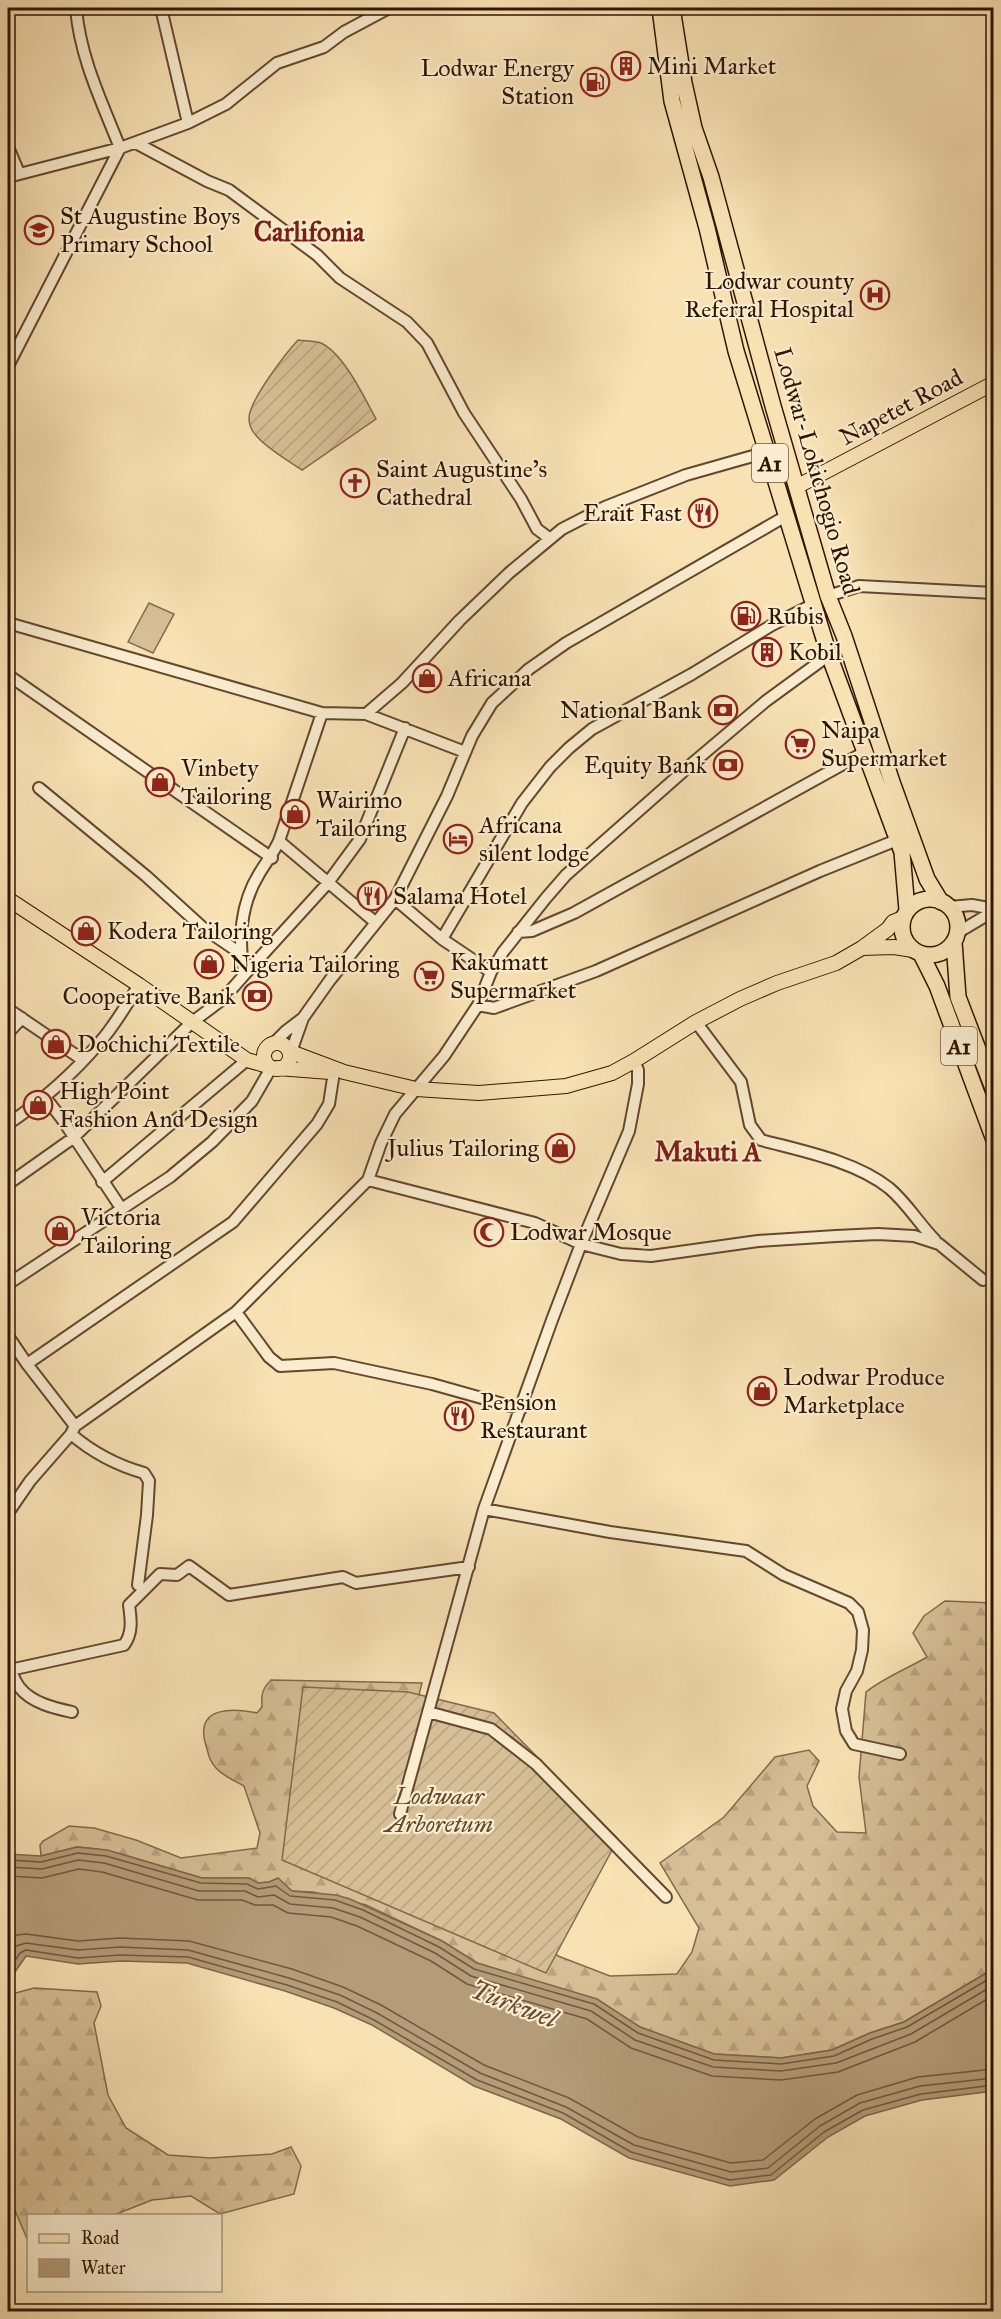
<svg xmlns="http://www.w3.org/2000/svg" width="1001" height="2319" viewBox="0 0 1001 2319" font-family="'IM FELL Great Primer',serif">
  <style>
    .forest { fill: url(#forest-firs); stroke: #836a4c; stroke-width: 1.5 }
    .garden { fill: url(#garden-furrows); stroke: #836a4c; stroke-width: 1.5 }
    .pitch { fill: #d6bf96; stroke: #836a4c; stroke-width: 1.5 }
    .water { fill: #b49c78; stroke: #7f6649; stroke-width: 1.5 }
    .lines { fill: none; stroke-linecap: round; stroke-linejoin: round }
    .shore { stroke: #72583e; stroke-width: 1.5 }
    .minor-casing { stroke: #62482f; stroke-width: 14 }
    .major-casing { stroke: #301503; stroke-width: 16 }
    .highway-casing { stroke: #301503; stroke-width: 18 }
    .minor { stroke: #faecce; stroke-width: 10 }
    .major { stroke: #f8e2b4; stroke-width: 14 }
    .highway { stroke: #f8e2b4; stroke-width: 15 }
    .labels { text-anchor: middle; dominant-baseline: central; stroke-width: 4.5; stroke-linejoin: round; paint-order: stroke }
    .shield { fill: #faecce; stroke: #6d5640; stroke-width: 1.5 }
    .shield-label { font-size: 22px; font-weight: bold; fill: #301503 }
    .poi-label { font-size: 24px; fill: #301503; stroke: #faecce; text-anchor: start }
    .street-label { font-size: 24px; fill: #301503; stroke: #faecce }
    .park-label { font-size: 24px; font-style: italic; fill: #62482f; stroke: #faecce }
    .water-label { font-size: 26px; font-style: italic; fill: #654b32; stroke: #faecce }
    .quarter-label { font-size: 27px; font-weight: bold; fill: #7a1f14; stroke: #faecce }
  </style>
  <defs>
    <pattern id="forest-firs" width="22" height="20" patternUnits="userSpaceOnUse" patternTransform="scale(1.5)"><rect width="22" height="20" fill="#d6bf96"/><path d="M5 1l3.5 6h-7zM16 11l3.5 6h-7z" fill="#b8a380"/></pattern>
    <pattern id="garden-furrows" width="10" height="10" patternUnits="userSpaceOnUse" patternTransform="scale(1.5)"><rect width="10" height="10" fill="#d6bf96"/><path d="M-1 1l2-2M0 10L10 0M9 11l2-2" fill="none" stroke="#b8a380"/></pattern>
  </defs>
  <rect width="100%" height="100%" fill="#f8e2b4"/>
  <filter id="stains"><feTurbulence type="fractalNoise" baseFrequency=".00333" numOctaves="4"/><feColorMatrix values="0 0 0 0 .2 0 0 0 0 .09 0 0 0 0 .02 0 0 0 .5 -.17"/></filter>
  <radialGradient id="worn" r=".72"><stop offset=".6" stop-color="#630" stop-opacity="0"/><stop offset="1" stop-color="#630" stop-opacity=".3"/></radialGradient>
  <path class="forest" d="M945,1601L993,1603V1969L904,2022L870,2033L832,2050L781,2058L714,2054L640,2027L557,1988L477,1963L442,1941L366,1905L313,1892L292,1891L285,1886L269,1882L258,1883L249,1878H202L121,1854L97,1849L77,1847L41,1856L40,1845L43,1841L69,1826L94,1828L136,1840L181,1858L257,1848L260,1833L244,1786C235,1781 223,1776 216,1768C209,1761 208,1752 205,1742C196,1706 234,1708 257,1713L262,1707C261,1695 262,1689 271,1680L422,1683L416,1706L536,1934L558,1956L610,1976L677,1974L692,1952L699,1928L660,1863L724,1817L775,1757L809,1750L819,1761L807,1786L813,1806L837,1832L866,1833L859,1777L866,1692C885,1677 907,1669 927,1657L913,1633L924,1616Z
    M34,1988L97,1992L101,2006L94,2023L108,2095L126,2128L168,2155L210,2158L272,2154L291,2147L301,2166L294,2194L220,2214L191,2196L152,2200L114,2215L28,2216V2241L14,2208L8,2205V1995Z"/>
  <path class="garden" d="M298,340C304,341 315,341 321,343C344,354 364,397 376,419L302,470C288,461 257,442 251,428C250,425 249,422 249,419C248,402 286,353 298,340Z
    M303,1687L408,1692L494,1713L618,1839L546,1973L282,1860Z"/>
  <path class="pitch" d="M149,603L174,614L153,653L128,642Z"/>
  <path class="water" d="M77,1847L107,1850L202,1878H249L258,1883L269,1882L278,1878L292,1891L336,1895L350,1899L442,1941L477,1963L597,1999L640,2027L714,2054L781,2058L832,2050L870,2033L904,2022L993,1969V2091L922,2100L865,2116L828,2137L774,2180L730,2186L629,2158L561,2119L474,2086L372,2025L334,2008L285,1991L187,1963L121,1961L78,1964L26,1956L8,1982V1854L41,1856Z"/>
  <g class="lines">
    <path class="shore" d="M8,1860L41,1862L78,1853L106,1856L201,1883L247,1884L258,1889L276,1886L290,1896L335,1900L363,1910L439,1947L474,1969L594,2004L638,2033L714,2060L781,2064L834,2056L872,2039L907,2027L994,1976
      M8,1867L42,1869L78,1860L104,1863L199,1891H245L258,1897L274,1895L290,1904L333,1908L360,1917L435,1953L471,1976L591,2011L635,2040L713,2067L781,2071L836,2063L911,2034L994,1985
      M8,1876L42,1878L79,1869L102,1872L198,1900H242L255,1905H273L288,1913L331,1917L357,1926L431,1961L467,1984L587,2019L631,2048L712,2076L781,2080L838,2072L915,2042L994,1995
      M8,1943L17,1935L26,1934L78,1941L120,1938L189,1941L292,1969L343,1987L381,2005L484,2065L569,2098L638,2137L731,2163L763,2160L815,2119L857,2095L918,2077L994,2069
      M8,1958L16,1946L26,1943L78,1950L120,1947L188,1950L289,1978L340,1995L377,2013L480,2073L566,2107L634,2145L731,2172L768,2168L820,2126L860,2103L920,2086L994,2078
      M8,1971L20,1953L26,1950L78,1958L120,1955L188,1957L287,1985L337,2002L374,2020L477,2080L563,2113L631,2152L730,2180L771,2175L824,2132L863,2110L921,2094L994,2085"/>
    <g class="minor-casing">
      <path id="minor" d="M161,8L188,123
        M136,143L207,181L229,190L317,255L340,278L407,322L427,343L464,413L521,499L537,529L549,538
        M8,147L19,173
        M8,177L120,148L188,123L226,104L277,63L324,47L344,32L389,8
        M8,366L120,148C102,102 80,58 76,8
        M828,596L859,586L994,593
        M8,623L322,713L366,714L465,752
        M8,675L272,858
        M366,714L402,683L460,620L509,573L562,529L605,507L686,475L767,452
        M39,788L146,876L202,927L240,953
        M279,841L375,922
        M395,899L442,939L491,972
        M949,907L972,905L994,909
        M518,932L532,931L574,913L865,752
        M957,933L994,911
        M442,939L522,803L550,767L569,748L592,729L692,674L772,625L814,604
        M245,974L327,884L360,839L405,728
        M478,1005L494,1008L596,971L820,871L897,840
        M8,1009L83,1060
        M696,1022L741,1082L750,1125L761,1140C802,1151 855,1161 889,1188C907,1203 919,1224 935,1240
        M8,1033L22,1018
        M272,1045L286,1031L303,1018
        M291,1052L303,1018L330,980L395,899L447,796L472,736L492,703L529,669L566,643L786,516
        M45,1097L62,1119L121,1208
        M8,1124C42,1101 73,1074 100,1042C115,1025 127,1004 139,985
        M368,1180L535,1223L581,1244L621,1254L651,1256L758,1241L836,1236L878,1234L914,1236L939,1244L983,1280
        M102,1182L247,1060
        M8,1184L73,1138L191,1023L223,999L245,974C237,942 241,903 259,874C266,862 273,854 279,841L322,713
        M8,1284L170,1177L212,1142L252,1101L271,1068
        M236,1312L269,1357L280,1366L334,1363L432,1384L521,1409
        M8,1336L27,1364L75,1426
        M27,1364L233,1222L317,1124L329,1104L334,1072
        M71,1434C93,1453 116,1465 144,1473L149,1481L147,1515L138,1585
        M484,1509L610,1532L746,1551L784,1575L849,1603L858,1612L863,1630L862,1650L857,1671L846,1691L842,1709L846,1731L854,1744L900,1754
        M8,1513L30,1481L71,1434L75,1426L236,1312L368,1180L381,1143L395,1114L444,1056L478,1005L491,972L503,952L546,898L566,875L695,761L766,701L829,655
        M8,1667C13,1674 15,1682 20,1688C32,1703 54,1708 72,1712
        M10,1670L124,1645C133,1633 131,1619 129,1605L160,1574L177,1575L189,1566L229,1595L343,1577L356,1583L469,1567
        M428,1712L491,1729L536,1764L666,1897
        M400,1814L484,1509L552,1320L581,1244L629,1131L638,1084V1070L634,1061"/>
    </g>
    <g class="major-casing">
      <path id="major" d="M798,486L994,383
        M8,899L139,985L247,1060L268,1066
        M862,948L894,947L913,950
        M264 1056a13 13 0 1 1 26 0a13 13 0 1 1-26 0Z
        M291,1052L344,1072L416,1089L479,1093L566,1086L612,1073L634,1061L696,1022L740,999L777,983L836,963L862,948L888,929L893,922L903,918
        M278,1068L330,1072"/>
    </g>
    <g class="highway-casing">
      <path id="highway" d="M660,8L672,101L707,228L736,351L829,655L902,852L907,910
        M672,8L684,83L694,128L711,177L773,406L828,596L844,636L892,782L927,879L941,902
        M902 927a28 28 0 1 1 56 0a28 28 0 1 1-56 0Z
        M954,942L958,997L994,1091
        M921,954L937,986L994,1140"/>
    </g>
    <use href="#minor" class="minor"/>
    <use href="#major" class="major"/>
    <use href="#highway" class="highway"/>
  </g>
  <defs>
    <g id="building-ring" transform="scale(1.5)"><circle r="9.5" fill="#faecce" stroke="#8f2418" stroke-width="1.5"/><path d="M-4-6H4V6H1V3H-1V6H-4ZM-2.5-4.3h1.7v1.8h-1.7ZM.8-4.3h1.7v1.8H.8ZM-2.5-1h1.7V.8h-1.7ZM.8-1h1.7V.8H.8Z" fill="#8f2418"/></g>
    <g id="fuel-ring" transform="scale(1.5)"><circle r="9.5" fill="#faecce" stroke="#8f2418" stroke-width="1.5"/><path d="M-5.5-6h7V0h2V4h1.3V-2.5L3-4.5l.8-.8L6-3V5H2.5V1h-1V6h-7ZM-4.2-4.7v3.2H.2V-4.7Z" fill="#8f2418"/></g>
    <g id="school-ring" transform="scale(1.5)"><circle r="9.5" fill="#faecce" stroke="#8f2418" stroke-width="1.5"/><path d="M0-5L7-2L0 1L-7-2ZM-4 1L0 2.5L4 1V4Q0 6-4 4Z" fill="#8f2418"/></g>
    <g id="hospital-ring" transform="scale(1.5)"><circle r="9.5" fill="#faecce" stroke="#8f2418" stroke-width="1.5"/><path d="M-5-5h3v3.5h4V-5h3V5h-3V1.5h-4V5h-3Z" fill="#8f2418"/></g>
    <g id="church-ring" transform="scale(1.5)"><circle r="9.5" fill="#faecce" stroke="#8f2418" stroke-width="1.5"/><path d="M-1.2-6h2.4v3.5h3.3v2.4h-3.3V6h-2.4V-.1h-3.3v-2.4h3.3Z" fill="#8f2418"/></g>
    <g id="restaurant-ring" transform="scale(1.5)"><circle r="9.5" fill="#faecce" stroke="#8f2418" stroke-width="1.5"/><path d="M-5-6h1v4h1v-4h1v4h1v-4h1v5L-1.5 .5V6h-2V.5L-5-1ZM5-6V6H3V1.5H1.5Q1.5-4 5-6Z" fill="#8f2418"/></g>
    <g id="shop-ring" transform="scale(1.5)"><circle r="9.5" fill="#faecce" stroke="#8f2418" stroke-width="1.5"/><path d="M-5-2.5h2.3a2.7 3.5 0 0 1 5.4 0H5L5.5 6h-11ZM-1.5-2.5h3a1.5 2.3 0 0 0-3 0Z" fill="#8f2418"/></g>
    <g id="bank-ring" transform="scale(1.5)"><circle r="9.5" fill="#faecce" stroke="#8f2418" stroke-width="1.5"/><path d="M-6-4H6V4H-6ZM0-2.3a2.3 2.3 0 1 0 0 4.6a2.3 2.3 0 1 0 0-4.6Z" fill="#8f2418"/></g>
    <g id="supermarket-ring" transform="scale(1.5)"><circle r="9.5" fill="#faecce" stroke="#8f2418" stroke-width="1.5"/><path d="M-6-5.5h2.5l.6 2H6L4.5 2H-2.5L-4.4-4H-6ZM-1.5 3.2a1.3 1.3 0 1 0 .1 0ZM3 3.2a1.3 1.3 0 1 0 .1 0Z" fill="#8f2418"/></g>
    <g id="hotel-ring" transform="scale(1.5)"><circle r="9.5" fill="#faecce" stroke="#8f2418" stroke-width="1.5"/><path d="M-6-4.5h1.5V1H6V5H4.5V3h-9V5H-6ZM-4 0a1.8 1.8 0 1 1 3.6 0ZM.5 0V-2.5h3Q6-2.5 6 0Z" fill="#8f2418"/></g>
    <g id="mosque-ring" transform="scale(1.5)"><circle r="9.5" fill="#faecce" stroke="#8f2418" stroke-width="1.5"/><path d="M3.5-4.9A6 6 0 1 0 3.5 4.9A5 5 0 1 1 3.5-4.9Z" fill="#8f2418"/></g>
  </defs>
  <g fill-rule="evenodd">
    <use href="#building-ring" x="626" y="66"/>
    <use href="#fuel-ring" x="595" y="82"/>
    <use href="#school-ring" x="39" y="230"/>
    <use href="#hospital-ring" x="875" y="295"/>
    <use href="#church-ring" x="355" y="483"/>
    <use href="#restaurant-ring" x="703" y="513"/>
    <use href="#fuel-ring" x="746" y="616"/>
    <use href="#building-ring" x="767" y="652"/>
    <use href="#shop-ring" x="427" y="678"/>
    <use href="#bank-ring" x="723" y="710"/>
    <use href="#supermarket-ring" x="800" y="744"/>
    <use href="#bank-ring" x="728" y="765"/>
    <use href="#shop-ring" x="160" y="782"/>
    <use href="#shop-ring" x="295" y="814"/>
    <use href="#hotel-ring" x="458" y="839"/>
    <use href="#restaurant-ring" x="372" y="896"/>
    <use href="#shop-ring" x="86" y="931"/>
    <use href="#shop-ring" x="209" y="964"/>
    <use href="#supermarket-ring" x="429" y="976"/>
    <use href="#bank-ring" x="257" y="996"/>
    <use href="#shop-ring" x="56" y="1044"/>
    <use href="#shop-ring" x="38" y="1105"/>
    <use href="#shop-ring" x="560" y="1148"/>
    <use href="#shop-ring" x="60" y="1231"/>
    <use href="#mosque-ring" x="489" y="1232"/>
    <use href="#shop-ring" x="762" y="1391"/>
    <use href="#restaurant-ring" x="459" y="1416"/>
  </g>
  <g class="labels">
    <g class="shield">
      <rect x="752" y="444" width="36" height="38" rx="4.5"/>
      <rect x="941" y="1027" width="36" height="38" rx="4.5"/>
    </g>
    <g class="shield-label">
      <text x="770" y="463">A1</text>
      <text x="959" y="1046">A1</text>
    </g>
    <g class="poi-label">
      <text x="647" y="66">Mini Market</text>
      <text x="574" y="68" text-anchor="end">Lodwar Energy<tspan x="574" dy="28">Station</tspan></text>
      <text x="60" y="216">St Augustine Boys<tspan x="60" dy="28">Primary School</tspan></text>
      <text x="854" y="281" text-anchor="end">Lodwar county<tspan x="854" dy="28">Referral Hospital</tspan></text>
      <text x="376" y="469">Saint Augustine's<tspan x="376" dy="28">Cathedral</tspan></text>
      <text x="682" y="513" text-anchor="end">Erait Fast</text>
      <text x="767" y="616">Rubis</text>
      <text x="788" y="652">Kobil</text>
      <text x="448" y="678">Africana</text>
      <text x="702" y="710" text-anchor="end">National Bank</text>
      <text x="821" y="730">Naipa<tspan x="821" dy="28">Supermarket</tspan></text>
      <text x="707" y="765" text-anchor="end">Equity Bank</text>
      <text x="181" y="768">Vinbety<tspan x="181" dy="28">Tailoring</tspan></text>
      <text x="316" y="800">Wairimo<tspan x="316" dy="28">Tailoring</tspan></text>
      <text x="479" y="825">Africana<tspan x="479" dy="28">silent lodge</tspan></text>
      <text x="393" y="896">Salama Hotel</text>
      <text x="107" y="931">Kodera Tailoring</text>
      <text x="450" y="962">Kakumatt<tspan x="450" dy="28">Supermarket</tspan></text>
      <text x="230" y="964">Nigeria Tailoring</text>
      <text x="236" y="996" text-anchor="end">Cooperative Bank</text>
      <text x="77" y="1044">Dochichi Textile</text>
      <text x="59" y="1091">High Point<tspan x="59" dy="28">Fashion And Design</tspan></text>
      <text x="539" y="1148" text-anchor="end">Julius Tailoring</text>
      <text x="81" y="1217">Victoria<tspan x="81" dy="28">Tailoring</tspan></text>
      <text x="510" y="1232">Lodwar Mosque</text>
      <text x="783" y="1377">Lodwar Produce<tspan x="783" dy="28">Marketplace</tspan></text>
      <text x="480" y="1402">Pension<tspan x="480" dy="28">Restaurant</tspan></text>
    </g>
    <g class="street-label">
      <text transform="translate(901 407) rotate(-28)">Napetet Road</text>
      <text transform="translate(817 471) rotate(74)">Lodwar-Lokichogio Road</text>
    </g>
    <g class="park-label">
      <text x="439" y="1796">Lodwaar<tspan x="439" dy="28">Arboretum</tspan></text>
    </g>
    <g class="water-label">
      <text transform="translate(514 2004) rotate(21)">Turkwel</text>
    </g>
    <g class="quarter-label">
      <text x="309" y="231">Carlifonia</text>
      <text x="708" y="1151">Makuti A</text>
    </g>
  </g>
  <rect width="1001" height="2319" fill="none" stroke="#f8e2b4" stroke-width="30"/>
  <rect x="9" y="9" width="983" height="2301" fill="none" stroke="#301503" stroke-width="3"/>
  <rect x="15" y="15" width="971" height="2289" fill="none" stroke="#301503" stroke-width="1.5"/>
  <rect x="27" y="2214" width="195" height="78" fill="#faecce" stroke="#a9967d" stroke-width="1.5"/>
  <rect x="39" y="2234" width="30" height="9" fill="#f8e2b4" stroke="#a9967d" stroke-width="1.5"/>
  <text x="81" y="2244" font-size="18" fill="#301503">Road</text>
  <rect x="39" y="2259" width="30" height="18" fill="#b49c78" stroke="#a9967d" stroke-width="1.5"/>
  <text x="81" y="2274" font-size="18" fill="#301503">Water</text>
  <rect width="100%" height="100%" filter="url(#stains)"/>
  <rect width="100%" height="100%" fill="url(#worn)"/>
</svg>
